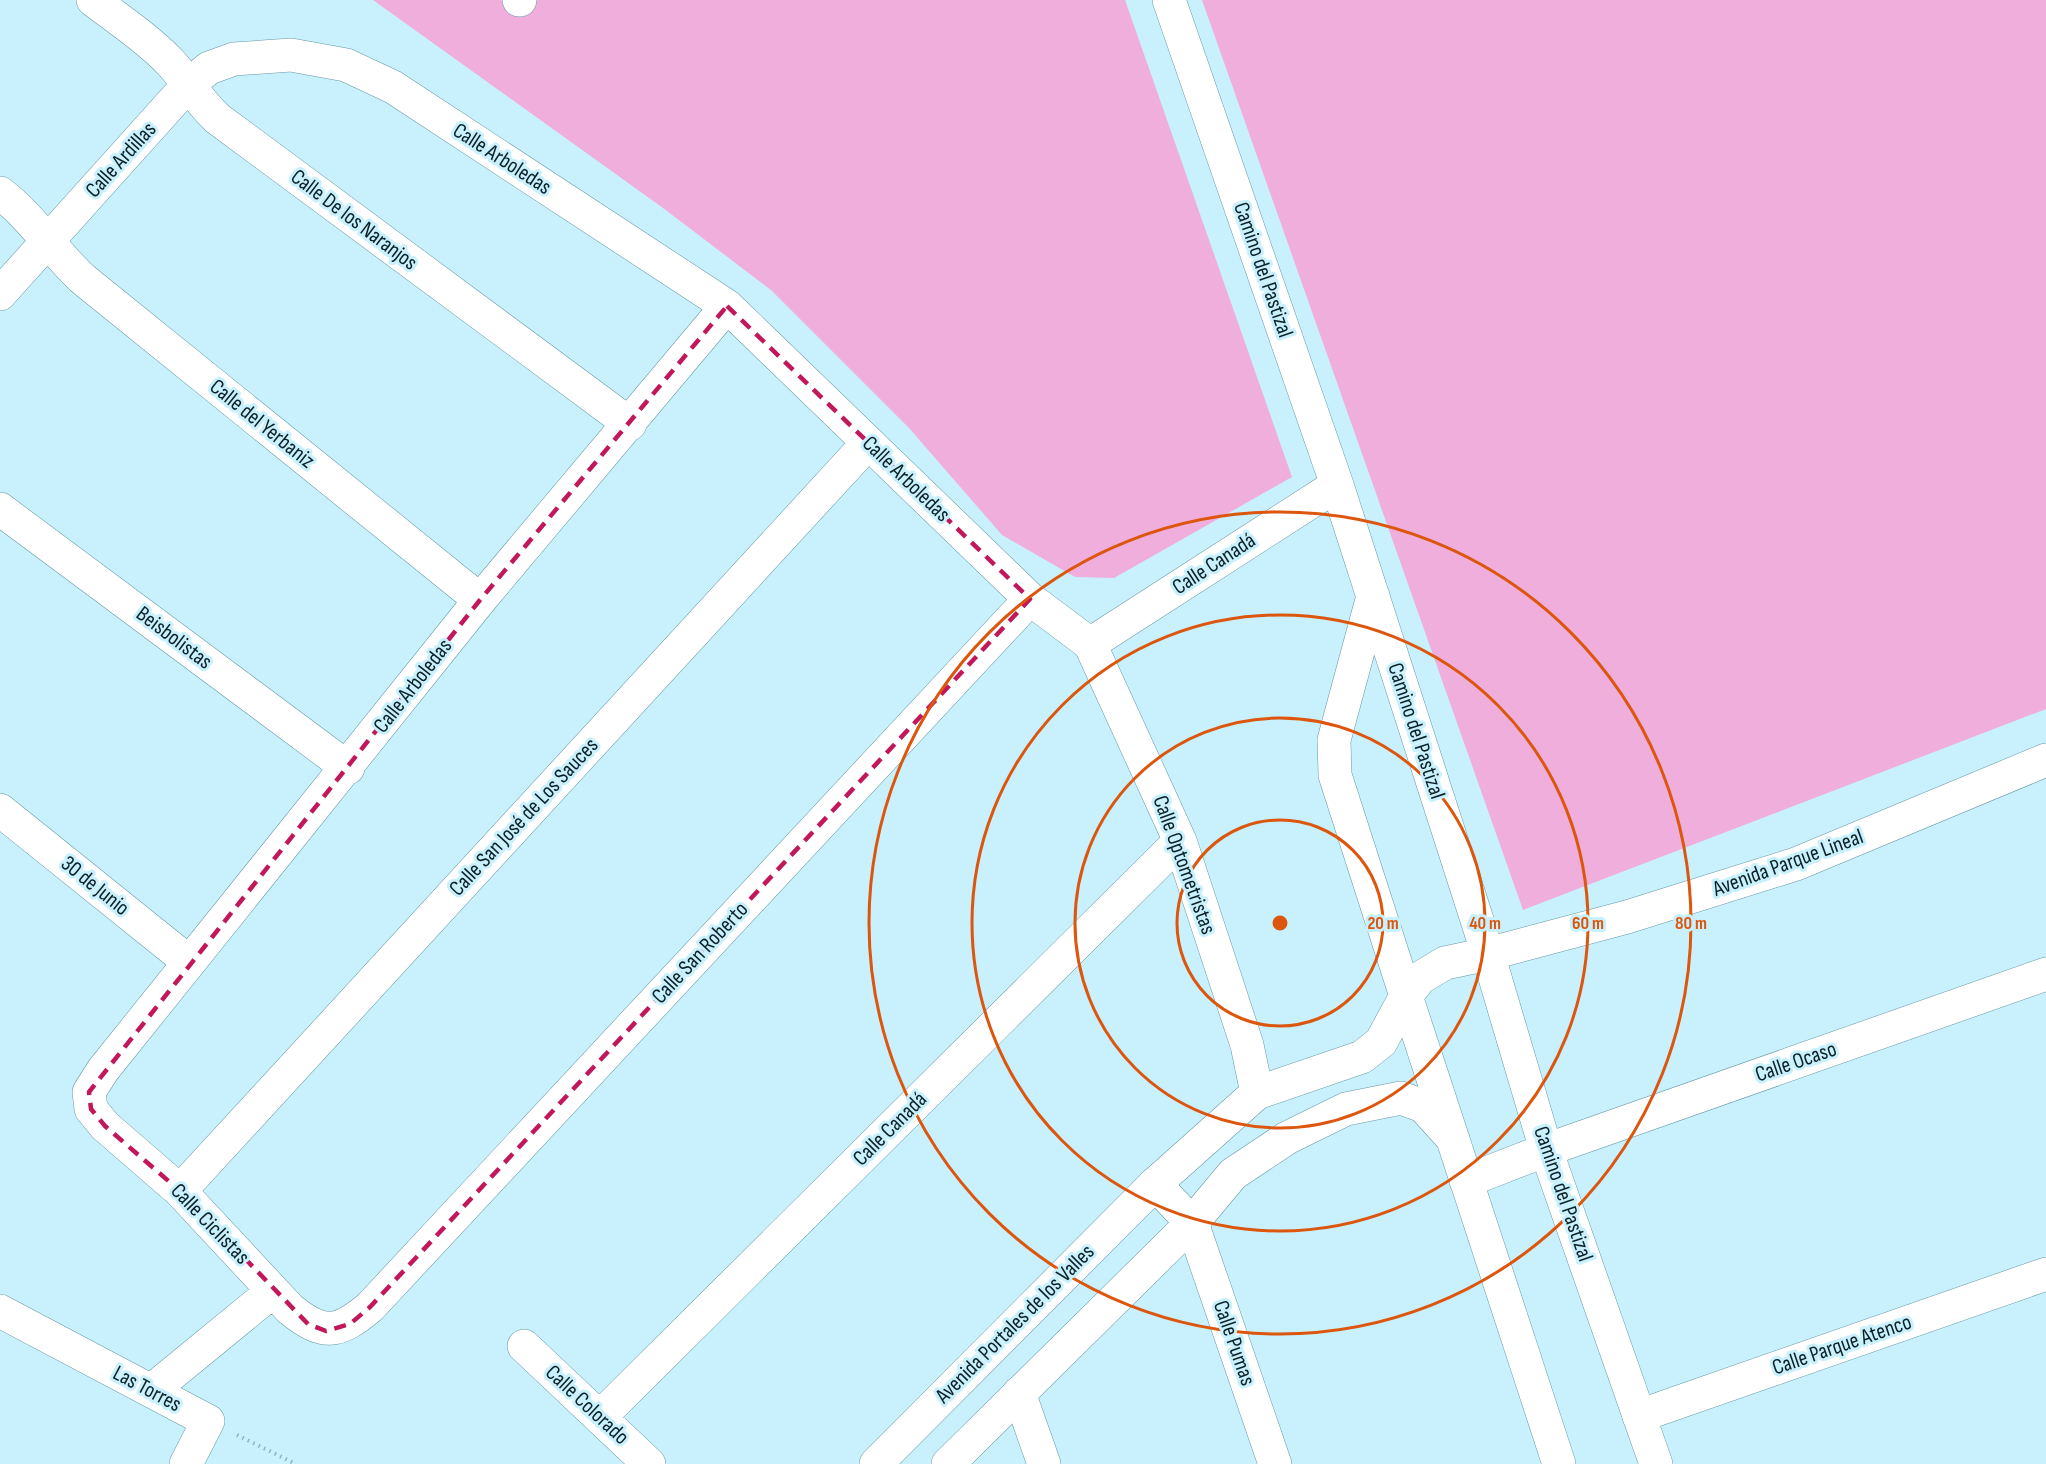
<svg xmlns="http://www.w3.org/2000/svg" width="2046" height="1464" viewBox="0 0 2046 1464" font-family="'Sofia Sans Condensed',sans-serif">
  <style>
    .green { fill: #f0aedd }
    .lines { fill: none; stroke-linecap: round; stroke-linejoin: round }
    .minor-casing { stroke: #6698a6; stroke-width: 34 }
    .tertiary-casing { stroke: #6698a6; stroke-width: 34 }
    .path { stroke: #8fb2bc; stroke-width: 4; stroke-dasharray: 1.5 4.5; stroke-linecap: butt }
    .minor { stroke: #fff; stroke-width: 33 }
    .tertiary { stroke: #fff; stroke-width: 33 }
    .marked { fill: none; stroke: #c2185b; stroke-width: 4.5; stroke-dasharray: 12 8; stroke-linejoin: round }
    .ring { fill: none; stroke: #dd560d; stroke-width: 3 }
    .labels { text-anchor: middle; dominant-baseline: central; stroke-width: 6; stroke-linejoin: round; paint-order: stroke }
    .street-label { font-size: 22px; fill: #0c2127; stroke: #c8f1fd }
    .centre { fill: #dd560d; stroke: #c8f1fd; stroke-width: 3 }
    .ring-label { font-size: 18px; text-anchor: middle; font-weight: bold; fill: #dd560d; stroke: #c8f1fd; stroke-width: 6; stroke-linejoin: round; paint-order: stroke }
  </style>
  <rect width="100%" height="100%" fill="#c8f1fd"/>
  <path class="green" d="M373,0H1125L1292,477L1114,578L1075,577L1002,535L909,428L771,290L663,208Z
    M1202,0H2046V709L1523,910Z"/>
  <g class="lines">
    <g class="minor-casing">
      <path id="minor" d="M93,0C119,20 147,38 170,62C187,80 199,102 218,119L630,424
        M519,0H520
        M1169,0L1337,485L1488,954L1627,917L1796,864L2046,760
        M0,193C33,218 54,253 84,280L480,600
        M0,294L188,85L209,68L234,59L291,55L346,65L393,87L727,306L1030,599L1090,644L1180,841L1247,1045L1257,1093
        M727,306L480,600L103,1070L89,1092L91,1109L105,1126L180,1191L290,1309C323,1336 338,1334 370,1307L1030,599
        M0,509L348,768
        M1373,596L1334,740L1335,775L1406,996
        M1090,644L1337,485
        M0,810L189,962
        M1155,1184L1192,1223L1275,1464
        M180,1191L868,443
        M0,1311L208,1421L186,1464
        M524,1346L649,1464
        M151,1391L273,1291
        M1019,1393L1044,1464
        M1639,1416L2046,1274
        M600,1417L1180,841"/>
    </g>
    <g class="tertiary-casing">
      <path id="tertiary" d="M1406,996L1559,1464
        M1466,1181L1546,1150L2046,974
        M876,1464L1155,1184L1257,1093L1362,1057L1381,1042L1406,996L1420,978L1445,963L1488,954L1546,1150L1656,1464
        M948,1464L1192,1223L1233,1174L1287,1138L1346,1109L1401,1098L1423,1106L1453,1139"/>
    </g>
    <path class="path" d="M237,1435L296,1464"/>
    <use href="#minor" class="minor"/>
    <use href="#tertiary" class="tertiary"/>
  </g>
  <path class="marked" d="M727,306L1030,599L370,1307L350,1324L326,1331L308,1324L180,1191L105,1126L91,1109L89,1092L480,600Z"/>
  <g class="ring">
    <circle cx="1280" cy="923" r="103"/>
    <circle cx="1280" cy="923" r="205"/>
    <circle cx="1280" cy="923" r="308"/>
    <circle cx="1280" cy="923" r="411"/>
  </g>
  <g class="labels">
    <g class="street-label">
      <text transform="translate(502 159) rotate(33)">Calle Arboledas</text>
      <text transform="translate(121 160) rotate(-48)">Calle Ardillas</text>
      <text transform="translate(354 220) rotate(37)">Calle De los Naranjos</text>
      <text transform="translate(1263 270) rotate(71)">Camino del Pastizal</text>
      <text transform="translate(262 424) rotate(39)">Calle del Yerbaniz</text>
      <text transform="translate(906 479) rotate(44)">Calle Arboledas</text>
      <text transform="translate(1214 564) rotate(-33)">Calle Canadá</text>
      <text transform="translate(174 638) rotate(37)">Beisbolistas</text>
      <text transform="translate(413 686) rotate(-52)">Calle Arboledas</text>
      <text transform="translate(1416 731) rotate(72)">Camino del Pastizal</text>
      <text transform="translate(524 817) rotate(-47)">Calle San José de Los Sauces</text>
      <text transform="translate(1788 863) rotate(-20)">Avenida Parque Lineal</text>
      <text transform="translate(1184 865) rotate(70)">Calle Optometristas</text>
      <text transform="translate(95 886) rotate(39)">30 de Junio</text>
      <text transform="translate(700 953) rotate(-47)">Calle San Roberto</text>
      <text transform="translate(1796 1062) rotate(-19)">Calle Ocaso</text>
      <text transform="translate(890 1129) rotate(-45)">Calle Canadá</text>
      <text transform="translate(1563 1194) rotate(71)">Camino del Pastizal</text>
      <text transform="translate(210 1224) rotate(46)">Calle Ciclistas</text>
      <text transform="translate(1015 1324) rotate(-45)">Avenida Portales de los Valles</text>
      <text transform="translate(1234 1343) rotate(71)">Calle Pumas</text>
      <text transform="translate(1842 1345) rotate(-19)">Calle Parque Atenco</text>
      <text transform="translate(147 1389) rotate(28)">Las Torres</text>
      <text transform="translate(587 1405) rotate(43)">Calle Colorado</text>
    </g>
  </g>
  <circle cx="1280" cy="923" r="9" class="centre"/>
  <g class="ring-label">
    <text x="1383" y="929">20 m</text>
    <text x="1485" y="929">40 m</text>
    <text x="1588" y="929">60 m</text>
    <text x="1691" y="929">80 m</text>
  </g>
</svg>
